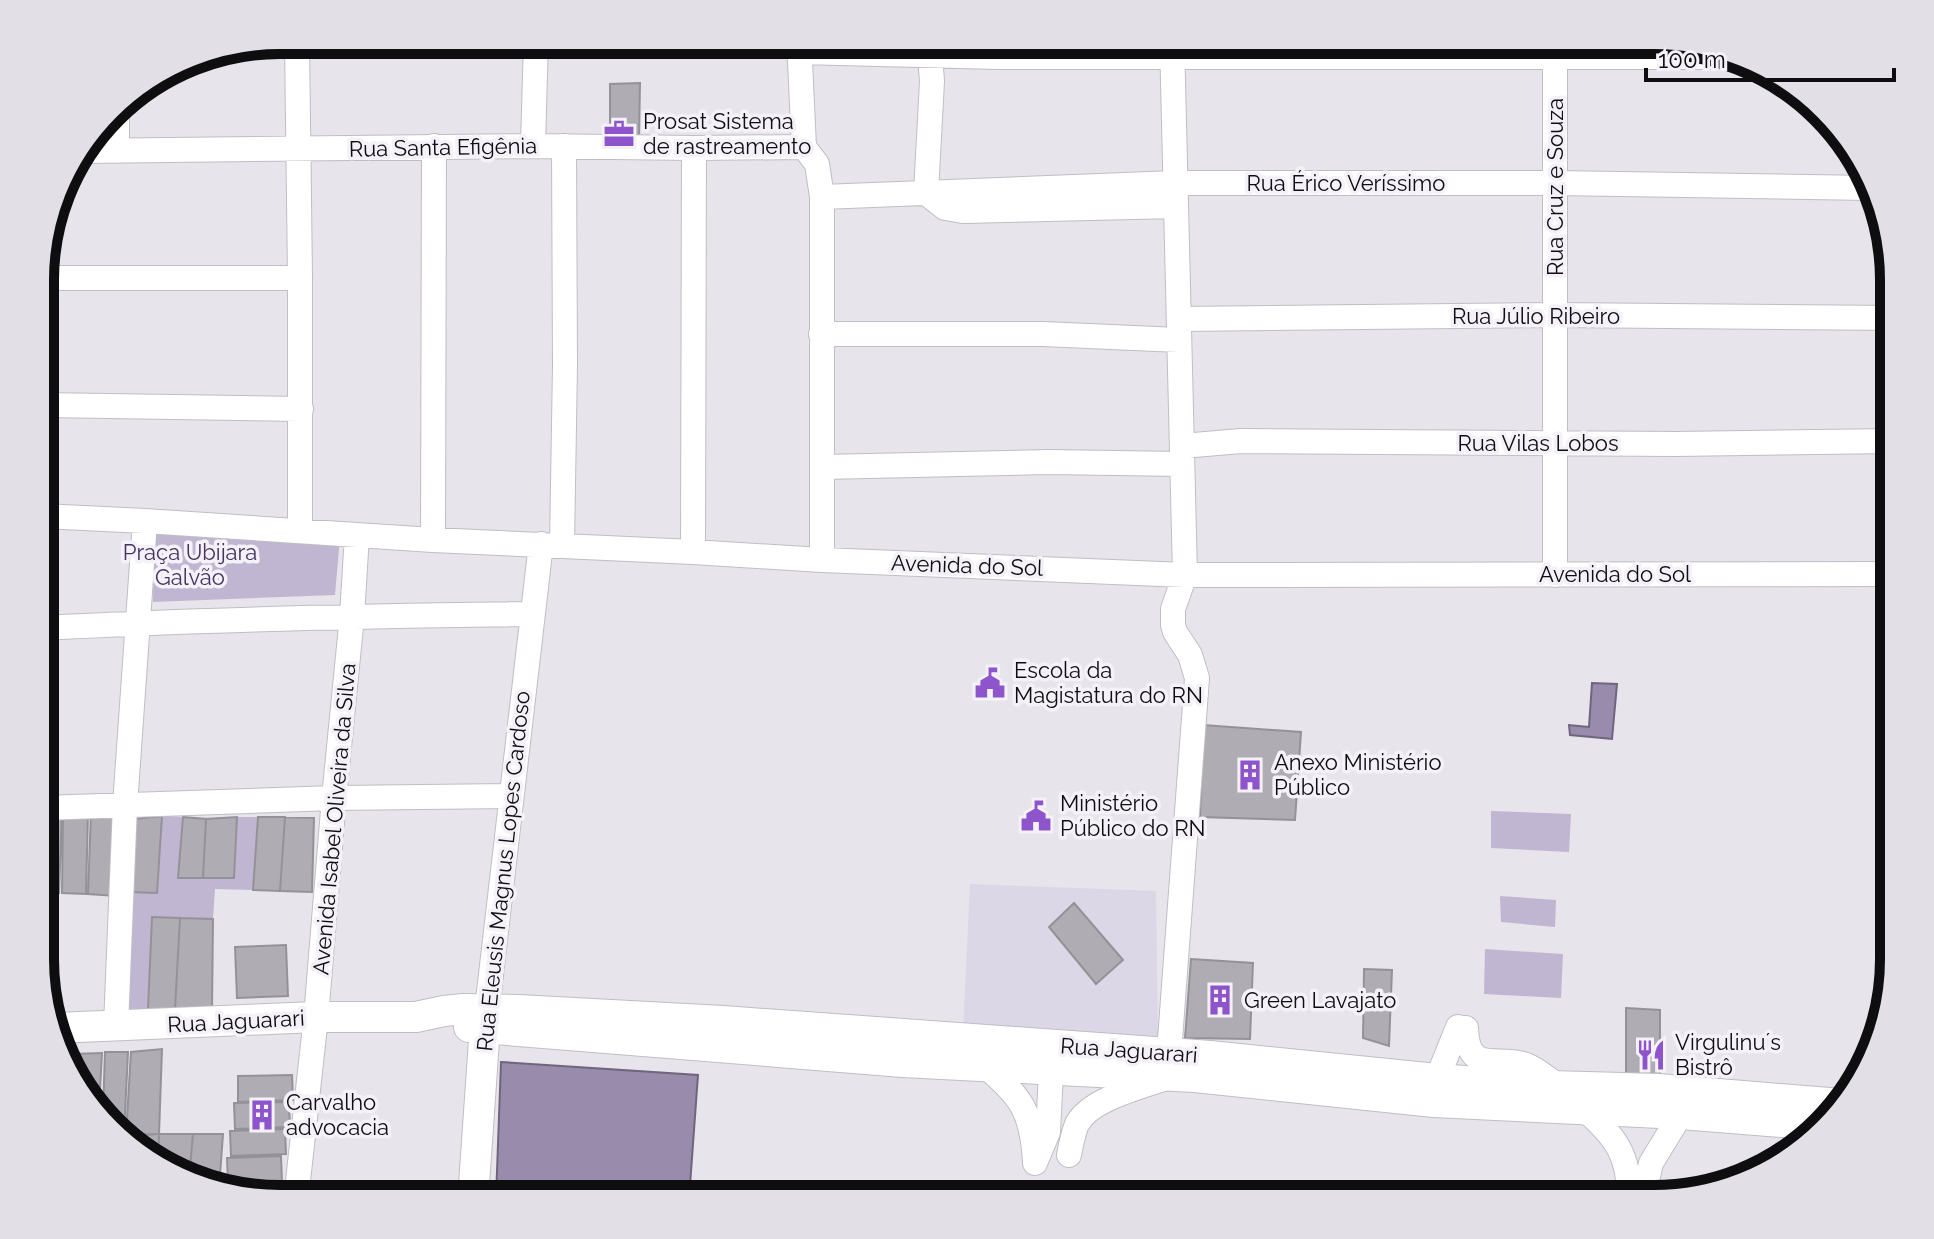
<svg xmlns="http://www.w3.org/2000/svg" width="1934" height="1239" viewBox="0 0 1934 1239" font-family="Raleway,sans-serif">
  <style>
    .built { fill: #dcd7e6 }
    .green { fill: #c1b6d1 }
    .water { fill: #988bac; stroke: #6f657d; stroke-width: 2 }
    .building { fill: #afacb3; stroke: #949299; stroke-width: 2 }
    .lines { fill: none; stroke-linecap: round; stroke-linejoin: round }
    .minor-casing { stroke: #c0bdc4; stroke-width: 26 }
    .major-casing { stroke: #c0bdc4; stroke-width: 32 }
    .minor { stroke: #fff; stroke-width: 24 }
    .major { stroke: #fff; stroke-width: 30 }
    .labels { text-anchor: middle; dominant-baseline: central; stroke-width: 7; stroke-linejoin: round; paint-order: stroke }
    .poi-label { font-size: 22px; fill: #0e0d10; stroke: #f4f1f9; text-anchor: start }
    .street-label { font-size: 22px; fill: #0e0d10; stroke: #f4f1f9 }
    .park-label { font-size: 22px; fill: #473260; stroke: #f4f1f9 }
    .rim { fill: none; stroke: #0e0d10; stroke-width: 10 }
  </style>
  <rect width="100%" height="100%" fill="#e7e4ec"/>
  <path class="built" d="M970,884L1156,891L1158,1044L963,1031Z"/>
  <path class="green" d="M154,526L340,537L335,595L153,602Z
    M1491,811L1571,814L1569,852L1491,848Z
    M162,816L183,817L179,878H234L237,817H258L253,890L215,889L213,919L152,917L148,1009L123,1010L126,819L157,893Z
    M1500,896L1556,900L1555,927L1501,922Z
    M1485,949L1563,954L1561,998L1484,994Z"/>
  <path class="water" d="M1592,683L1617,684L1612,739L1570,735L1569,725L1589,727Z
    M501,1062L698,1075L689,1199H496Z"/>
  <path class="building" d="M640,83L639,139L610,140V84Z
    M1203,725L1301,732L1295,820L1200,817Z
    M91,812H119L116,896L88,894Z
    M88,813L86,894L62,893L63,814Z
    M62,814L59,893L42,892V815Z
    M162,816L157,893L129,892L134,819Z
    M183,817L206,819L203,878H178Z
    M237,817L234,878H203L206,819Z
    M258,817H285L280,891L253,890Z
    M285,817L314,818L312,892L280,891Z
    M1074,903L1123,960L1096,984L1049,927Z
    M152,917L180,918L175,1009H148Z
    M180,918L213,919L212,1009H175Z
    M286,945L288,996L237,998L235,947Z
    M1191,959L1253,963L1250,1039L1185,1038Z
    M1364,969L1392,970L1389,1046L1363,1038Z
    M1626,1008L1660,1010V1075L1626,1076Z
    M162,1049L159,1134L126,1135L131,1052Z
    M105,1052H128L124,1134L103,1112Z
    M102,1053L99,1108L73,1080L72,1054Z
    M292,1075L293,1100L238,1102V1076Z
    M289,1102L290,1127L235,1129L234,1103Z
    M285,1129L286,1154L231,1156L230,1131Z
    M159,1134L158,1164L146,1158L130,1141V1136Z
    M159,1134H193L189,1179L158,1164Z
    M193,1134H223L219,1189L203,1186L189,1179Z
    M281,1156L282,1182L228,1183L227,1158Z
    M221,1184L288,1185L286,1199H280L221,1189Z"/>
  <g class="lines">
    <g class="minor-casing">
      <path id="minor" d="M297,40L300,278V531
        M799,40L804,147L817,164L822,197V560
        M1555,40V575
        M799,52L998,57H1740
        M533,146L536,40
        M82,151L533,146L694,148L804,147
        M117,151V106
        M926,193L945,208L963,211L1176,206
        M926,193L932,81L930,56
        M822,197L1175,183H1555L1870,188
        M42,278H300
        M1179,319L1555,315L1894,318
        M821,334H1043L1179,340
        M42,405L301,409
        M1182,446L1241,441L1676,444L1894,441
        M822,467L1048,462L1182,464
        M42,516L145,521L433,540L693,552L822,560L1185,575L1894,574
        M433,540L434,146
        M562,545L565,365L564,146
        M693,552L694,148
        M42,628C205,619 369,616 532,614
        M42,808L334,798L510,796
        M487,1009L541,544
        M116,1026L125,805L145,521
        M1466,1028C1468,1077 1498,1054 1526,1065C1537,1069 1548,1079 1558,1086
        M1169,1053L1197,678L1190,655L1175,632L1173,625V609L1185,575L1172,40
        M986,1067C1022,1097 1032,1113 1035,1161
        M1437,1079L1458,1027
        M1583,1108C1615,1136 1630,1155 1629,1199
        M1069,1155C1071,1145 1073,1133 1077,1124C1090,1099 1141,1087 1166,1078
        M1035,1163L1048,1132L1052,1052
        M296,1199L316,1017L334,798L352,616L357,535
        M1643,1199L1651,1163L1681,1114"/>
    </g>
    <g class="major-casing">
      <path id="major" d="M469,1027L903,1062L1195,1077L1434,1102L1681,1114L1819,1125
        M55,1028L316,1017H416L444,1011L463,1009L518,1010L723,1021L1210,1056L1437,1079L1518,1085L1658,1089L1841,1104
        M473,1199L486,1011"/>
    </g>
    <use href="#minor" class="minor"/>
    <use href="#major" class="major"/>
  </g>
  <defs>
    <g id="office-bare" transform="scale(2.4)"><path d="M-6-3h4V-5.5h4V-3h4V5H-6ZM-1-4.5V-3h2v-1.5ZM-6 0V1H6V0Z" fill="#8d54cb" stroke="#f4f1f9" stroke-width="2.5" paint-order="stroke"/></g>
    <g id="civic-bare" transform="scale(2.4)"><path d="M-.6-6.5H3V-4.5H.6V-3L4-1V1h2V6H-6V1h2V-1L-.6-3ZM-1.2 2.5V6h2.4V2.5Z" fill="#8d54cb" stroke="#f4f1f9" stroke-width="2.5" paint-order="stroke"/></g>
    <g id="building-bare" transform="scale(2.4)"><path d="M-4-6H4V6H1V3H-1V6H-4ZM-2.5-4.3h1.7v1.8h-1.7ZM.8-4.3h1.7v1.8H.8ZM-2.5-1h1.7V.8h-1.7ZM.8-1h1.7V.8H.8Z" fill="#8d54cb" stroke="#f4f1f9" stroke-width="2.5" paint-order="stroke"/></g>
    <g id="restaurant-bare" transform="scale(2.4)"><path d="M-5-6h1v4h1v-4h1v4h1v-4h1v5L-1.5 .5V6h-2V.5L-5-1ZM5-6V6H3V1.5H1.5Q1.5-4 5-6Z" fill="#8d54cb" stroke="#f4f1f9" stroke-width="2.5" paint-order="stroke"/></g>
  </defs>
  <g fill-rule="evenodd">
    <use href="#office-bare" x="619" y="134"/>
    <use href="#civic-bare" x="990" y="683"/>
    <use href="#building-bare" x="1250" y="775"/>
    <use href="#civic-bare" x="1036" y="816"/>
    <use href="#building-bare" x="1220" y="1000"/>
    <use href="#restaurant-bare" x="1651" y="1055"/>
    <use href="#building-bare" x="262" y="1115"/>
  </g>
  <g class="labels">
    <g class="poi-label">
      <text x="643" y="121">Prosat Sistema<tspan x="643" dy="25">de rastreamento</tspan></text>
      <text x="1014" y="670">Escola da<tspan x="1014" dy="25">Magistatura do RN</tspan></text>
      <text x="1274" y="762">Anexo Ministério<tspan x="1274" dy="25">Público</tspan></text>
      <text x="1060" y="803">Ministério<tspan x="1060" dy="25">Público do RN</tspan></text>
      <text x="1244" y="1000">Green Lavajato</text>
      <text x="1675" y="1042">Virgulinu´s<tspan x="1675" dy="25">Bistrô</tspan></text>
      <text x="286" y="1102">Carvalho<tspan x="286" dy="25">advocacia</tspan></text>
    </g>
    <g class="street-label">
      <text transform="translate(443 147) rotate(-1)">Rua Santa Efigênia</text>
      <text x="1346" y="183">Rua Érico Veríssimo</text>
      <text transform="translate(1555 187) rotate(-90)">Rua Cruz e Souza</text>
      <text x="1536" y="316">Rua Júlio Ribeiro</text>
      <text x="1538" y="443">Rua Vilas Lobos</text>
      <text transform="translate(967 565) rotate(2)">Avenida do Sol</text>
      <text x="1615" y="574">Avenida do Sol</text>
      <text transform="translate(334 819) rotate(-85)">Avenida Isabel Oliveira da Silva</text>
      <text transform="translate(503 871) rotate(-84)">Rua Eleusis Magnus Lopes Cardoso</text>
      <text transform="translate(236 1021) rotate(-3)">Rua Jaguarari</text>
      <text transform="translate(1129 1050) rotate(4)">Rua Jaguarari</text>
    </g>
    <g class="park-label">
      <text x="190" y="552">Praça Ubijara<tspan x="190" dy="25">Galvão</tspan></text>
    </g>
  </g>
  <path d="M0 0H1934V1239H0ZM280 54H1654A226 226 0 0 1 1880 280V959A226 226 0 0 1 1654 1185H280A226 226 0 0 1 54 959V280A226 226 0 0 1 280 54Z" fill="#e2dfe6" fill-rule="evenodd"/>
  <path class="rim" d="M280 54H1654A226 226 0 0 1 1880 280V959A226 226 0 0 1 1654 1185H280A226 226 0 0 1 54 959V280A226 226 0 0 1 280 54Z"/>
  <path d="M1646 68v12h248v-12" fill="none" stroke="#0e0d10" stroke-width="4"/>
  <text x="1658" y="68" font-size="24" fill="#0e0d10" stroke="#f4f1f9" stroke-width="6" paint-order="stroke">100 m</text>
</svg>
